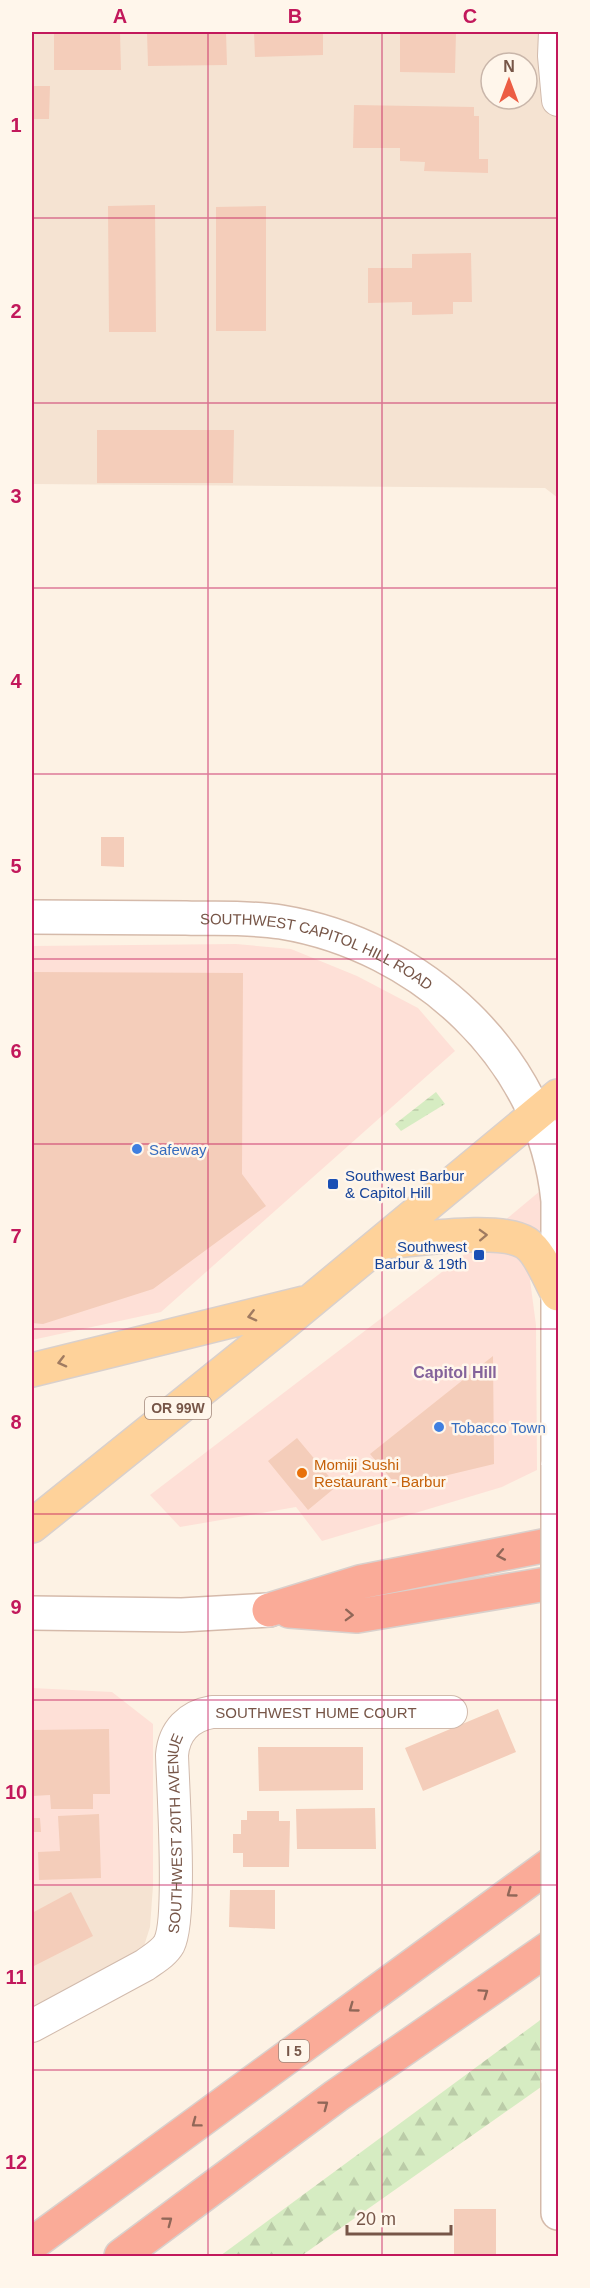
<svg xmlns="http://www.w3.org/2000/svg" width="590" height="2288" viewBox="0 0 590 2288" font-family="Arial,sans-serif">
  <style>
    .residential { fill: #f5e3d2; fill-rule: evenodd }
    .commercial { fill: #fee0d7 }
    .forest { fill: url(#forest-firs) }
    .wetland { fill: url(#wetland-marsh) }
    .building { fill: #f4cdba }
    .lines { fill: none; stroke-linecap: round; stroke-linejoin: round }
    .street-casing { stroke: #d1baac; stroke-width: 34 }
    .secondary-casing { stroke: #d5baaa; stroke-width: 36 }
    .primary-casing { stroke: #d9d0cc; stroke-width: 36 }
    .highway-casing { stroke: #d9d0cc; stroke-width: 36 }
    .street { stroke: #fff; stroke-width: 32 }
    .secondary { stroke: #fff; stroke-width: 33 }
    .primary { stroke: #fed29a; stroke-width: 33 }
    .highway { stroke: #faab98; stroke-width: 33 }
    .secondary-bridge-casing { stroke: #d5baaa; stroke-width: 36; stroke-linecap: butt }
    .secondary-bridge { stroke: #fff; stroke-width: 33 }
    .oneway { stroke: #a07b61 }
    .oneway2 { stroke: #916758 }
    .grid { fill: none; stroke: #c2185b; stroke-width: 1.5; stroke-opacity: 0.55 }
    .shop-dot { fill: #3f7fe0; stroke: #fff6eb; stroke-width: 2 }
    .transit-dot { fill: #1a4fb4; stroke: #fff6eb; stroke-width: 2 }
    .food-dot { fill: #e8710a; stroke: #fff6eb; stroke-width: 2 }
    .labels { text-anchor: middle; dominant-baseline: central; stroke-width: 5; stroke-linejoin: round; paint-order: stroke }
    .shield { fill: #fff6eb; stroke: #a08679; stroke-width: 1.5 }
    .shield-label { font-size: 14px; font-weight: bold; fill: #775648 }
    .street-label { font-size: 15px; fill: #775648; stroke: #fff6eb }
    .shop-label { font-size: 15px; fill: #366cbe; stroke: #fff6eb; text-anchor: start }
    .transit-label { font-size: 15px; fill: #164399; stroke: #fff6eb; text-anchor: start }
    .food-label { font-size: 15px; fill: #c56008; stroke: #fff6eb; text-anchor: start }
    .neighbourhood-label { font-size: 16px; font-weight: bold; fill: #84639b; stroke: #fff6eb }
    .neatline { fill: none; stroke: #c2185b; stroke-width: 2 }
    .grid-label { font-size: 20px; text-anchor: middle; font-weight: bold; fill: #c2185b }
  </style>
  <defs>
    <pattern id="forest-firs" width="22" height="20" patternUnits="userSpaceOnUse" patternTransform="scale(1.5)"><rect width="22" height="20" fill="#d6ecc2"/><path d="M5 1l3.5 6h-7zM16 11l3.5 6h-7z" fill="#bbcca8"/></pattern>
    <pattern id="wetland-marsh" width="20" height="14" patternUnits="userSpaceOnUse" patternTransform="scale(1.5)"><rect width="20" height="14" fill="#d6ecc2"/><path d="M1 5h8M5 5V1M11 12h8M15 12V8" fill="none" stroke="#bbcca8"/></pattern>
  </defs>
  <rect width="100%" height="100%" fill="#fdf2e4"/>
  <path class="residential" d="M32,32H558V498L545,488L32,484ZM491,63H527V99H491Z
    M32,1886H153L150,1927L144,1946L129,1959L32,2009Z"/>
  <path class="commercial" d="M236,944L291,949L357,976L418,1008L455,1051L161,1312L32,1340V946Z
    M558,1176V1278L530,1280L536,1325L537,1470L502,1487L322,1541L296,1507L180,1527L150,1495L455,1262Z
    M32,1688L112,1692L153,1724V1886H32Z"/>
  <path class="forest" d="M558,2007V2075L301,2256H220Z"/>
  <path class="wetland" d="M436,1092L445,1104L401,1131L395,1124Z"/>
  <path class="building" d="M54,32H120L121,70H54Z
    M147,32H226L227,65L148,66Z
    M254,32H323V55L255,57Z
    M400,32H456L455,73L400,72Z
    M32,86H50L49,119H32Z
    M354,105L474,107V116H479V159H488V173L424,171L425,162L400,161V148H353Z
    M155,205L156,332H109L108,206Z
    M266,206V331H216V207Z
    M471,253L472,302H453V314L412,315V302L368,303V268H412V254Z
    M97,430H234L233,483H97Z
    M101,837H124V867L101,866Z
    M32,972L243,973L242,1174L266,1206L153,1289L43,1324L32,1323Z
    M493,1356L494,1464L398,1487L370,1454Z
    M297,1438L337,1486L308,1510L268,1461Z
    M498,1709L516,1752L423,1791L405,1748Z
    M109,1729L110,1794H93V1809H51L50,1795L32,1796V1730Z
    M258,1747H363V1790L259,1791Z
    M375,1808L376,1849H297L296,1809Z
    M247,1811H279V1821H290L289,1867H243V1853H233V1834H241V1820H247Z
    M99,1814L101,1878L39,1880L38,1852L60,1851L58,1816Z
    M32,1818H40L41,1832H32Z
    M230,1890H275V1929L229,1927Z
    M71,1892L93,1936L32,1967V1913Z
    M454,2209H496V2256H454Z"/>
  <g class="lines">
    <g class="street-casing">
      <g id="street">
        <path d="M555,32L554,56L558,100"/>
        <path id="s1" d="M32,2026L145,1965C153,1959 164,1953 169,1944C182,1919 173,1790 172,1755C174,1731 189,1716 212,1712H451"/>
      </g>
    </g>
    <g class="secondary-casing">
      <g id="secondary">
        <path id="s2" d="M32,917C83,917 134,918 186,918C218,919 250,917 281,922C421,945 544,1057 558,1201V1465"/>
        <path d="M32,1613L182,1615L269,1610"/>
        <path d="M558,2080V2213"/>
      </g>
    </g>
    <g class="primary-casing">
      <path id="primary" d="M383,1242C415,1240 500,1226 526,1243C541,1253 549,1279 558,1294
        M32,1370L304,1303
        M32,1526L277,1329L558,1096"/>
    </g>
    <g class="highway-casing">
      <path id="highway" d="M269,1610L360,1582L558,1543
        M289,1611L357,1616L558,1582
        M32,2244L558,1859
        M121,2256L336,2096L558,1942"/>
    </g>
    <use href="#street" class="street"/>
    <use href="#secondary" class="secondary"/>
    <use href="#primary" class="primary"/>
    <use href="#highway" class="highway"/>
    <g class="secondary-bridge-casing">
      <path id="secondary-bridge" d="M558,2080V1465"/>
    </g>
    <use href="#secondary-bridge" class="secondary-bridge"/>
  </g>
  <defs><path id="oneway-chevron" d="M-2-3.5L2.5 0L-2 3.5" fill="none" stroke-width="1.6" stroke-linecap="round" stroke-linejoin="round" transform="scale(1.5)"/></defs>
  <g class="oneway">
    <use href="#oneway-chevron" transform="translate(483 1235) rotate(-2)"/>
    <use href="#oneway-chevron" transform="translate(252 1316) rotate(166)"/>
    <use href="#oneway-chevron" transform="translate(62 1362) rotate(166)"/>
  </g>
  <g class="oneway2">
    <use href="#oneway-chevron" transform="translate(501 1555) rotate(169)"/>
    <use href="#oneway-chevron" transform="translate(349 1615) rotate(2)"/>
    <use href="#oneway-chevron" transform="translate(511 1893) rotate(144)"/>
    <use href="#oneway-chevron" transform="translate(484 1993) rotate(-35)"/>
    <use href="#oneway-chevron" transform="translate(353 2008) rotate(144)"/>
    <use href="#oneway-chevron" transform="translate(324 2105) rotate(-37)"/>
    <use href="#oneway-chevron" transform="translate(196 2123) rotate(143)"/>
    <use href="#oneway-chevron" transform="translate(168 2221) rotate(-37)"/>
  </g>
  <path class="grid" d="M208,32V2256M382,32V2256M32,218H558M32,403H558M32,588H558M32,774H558M32,959H558M32,1144H558M32,1329H558M32,1514H558M32,1700H558M32,1885H558M32,2070H558"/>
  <g class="shop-dot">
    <circle cx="137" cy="1149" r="6"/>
    <circle cx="439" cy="1427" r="6"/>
  </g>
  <g class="transit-dot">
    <rect x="327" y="1178" width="12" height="12" rx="3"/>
    <rect x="473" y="1249" width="12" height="12" rx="3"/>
  </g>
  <circle class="food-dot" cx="302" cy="1473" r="6"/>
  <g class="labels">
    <g class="shield">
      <rect x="145" y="1397" width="66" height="22" rx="4.5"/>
      <rect x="279" y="2040" width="30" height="22" rx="4.5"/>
    </g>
    <g class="shield-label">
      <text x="178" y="1408">OR 99W</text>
      <text x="294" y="2051">I 5</text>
    </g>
    <g class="street-label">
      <text stroke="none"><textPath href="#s2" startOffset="291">SOUTHWEST CAPITOL HILL ROAD</textPath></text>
      <text stroke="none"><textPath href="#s1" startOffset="518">SOUTHWEST HUME COURT</textPath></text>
      <text stroke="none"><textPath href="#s1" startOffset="272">SOUTHWEST 20TH AVENUE</textPath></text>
    </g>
    <g class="shop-label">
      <text x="149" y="1149">Safeway</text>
      <text x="451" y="1427">Tobacco Town</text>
    </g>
    <g class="transit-label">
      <text x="345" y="1175">Southwest Barbur<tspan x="345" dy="17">&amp; Capitol Hill</tspan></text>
      <text x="467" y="1246" text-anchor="end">Southwest<tspan x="467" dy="17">Barbur &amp; 19th</tspan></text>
    </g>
    <g class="food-label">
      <text x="314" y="1464">Momiji Sushi<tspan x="314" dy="17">Restaurant - Barbur</tspan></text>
    </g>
    <g class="neighbourhood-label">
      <text x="455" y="1372">Capitol Hill</text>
    </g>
  </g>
  <rect width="590" height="2288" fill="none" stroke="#fff6eb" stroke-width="66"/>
  <g transform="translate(509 81)"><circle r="28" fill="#fff6eb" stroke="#c9b6aa" stroke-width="1.5"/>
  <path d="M0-4.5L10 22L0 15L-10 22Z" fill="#ec5d44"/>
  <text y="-9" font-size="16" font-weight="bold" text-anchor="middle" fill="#775648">N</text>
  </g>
  <path d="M347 2225v9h104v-9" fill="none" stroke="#775648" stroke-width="3"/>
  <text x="356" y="2225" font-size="18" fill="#775648" stroke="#fff6eb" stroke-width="4.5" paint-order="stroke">20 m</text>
  <rect x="33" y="33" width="524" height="2222" class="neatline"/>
  <g class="grid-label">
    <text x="120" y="23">A</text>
    <text x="295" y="23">B</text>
    <text x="470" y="23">C</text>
    <text x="16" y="132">1</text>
    <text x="16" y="318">2</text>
    <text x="16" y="503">3</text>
    <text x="16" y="688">4</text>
    <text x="16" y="873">5</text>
    <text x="16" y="1058">6</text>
    <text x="16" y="1243">7</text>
    <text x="16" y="1429">8</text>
    <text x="16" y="1614">9</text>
    <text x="16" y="1799">10</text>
    <text x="16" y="1984">11</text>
    <text x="16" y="2169">12</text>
  </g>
</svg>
